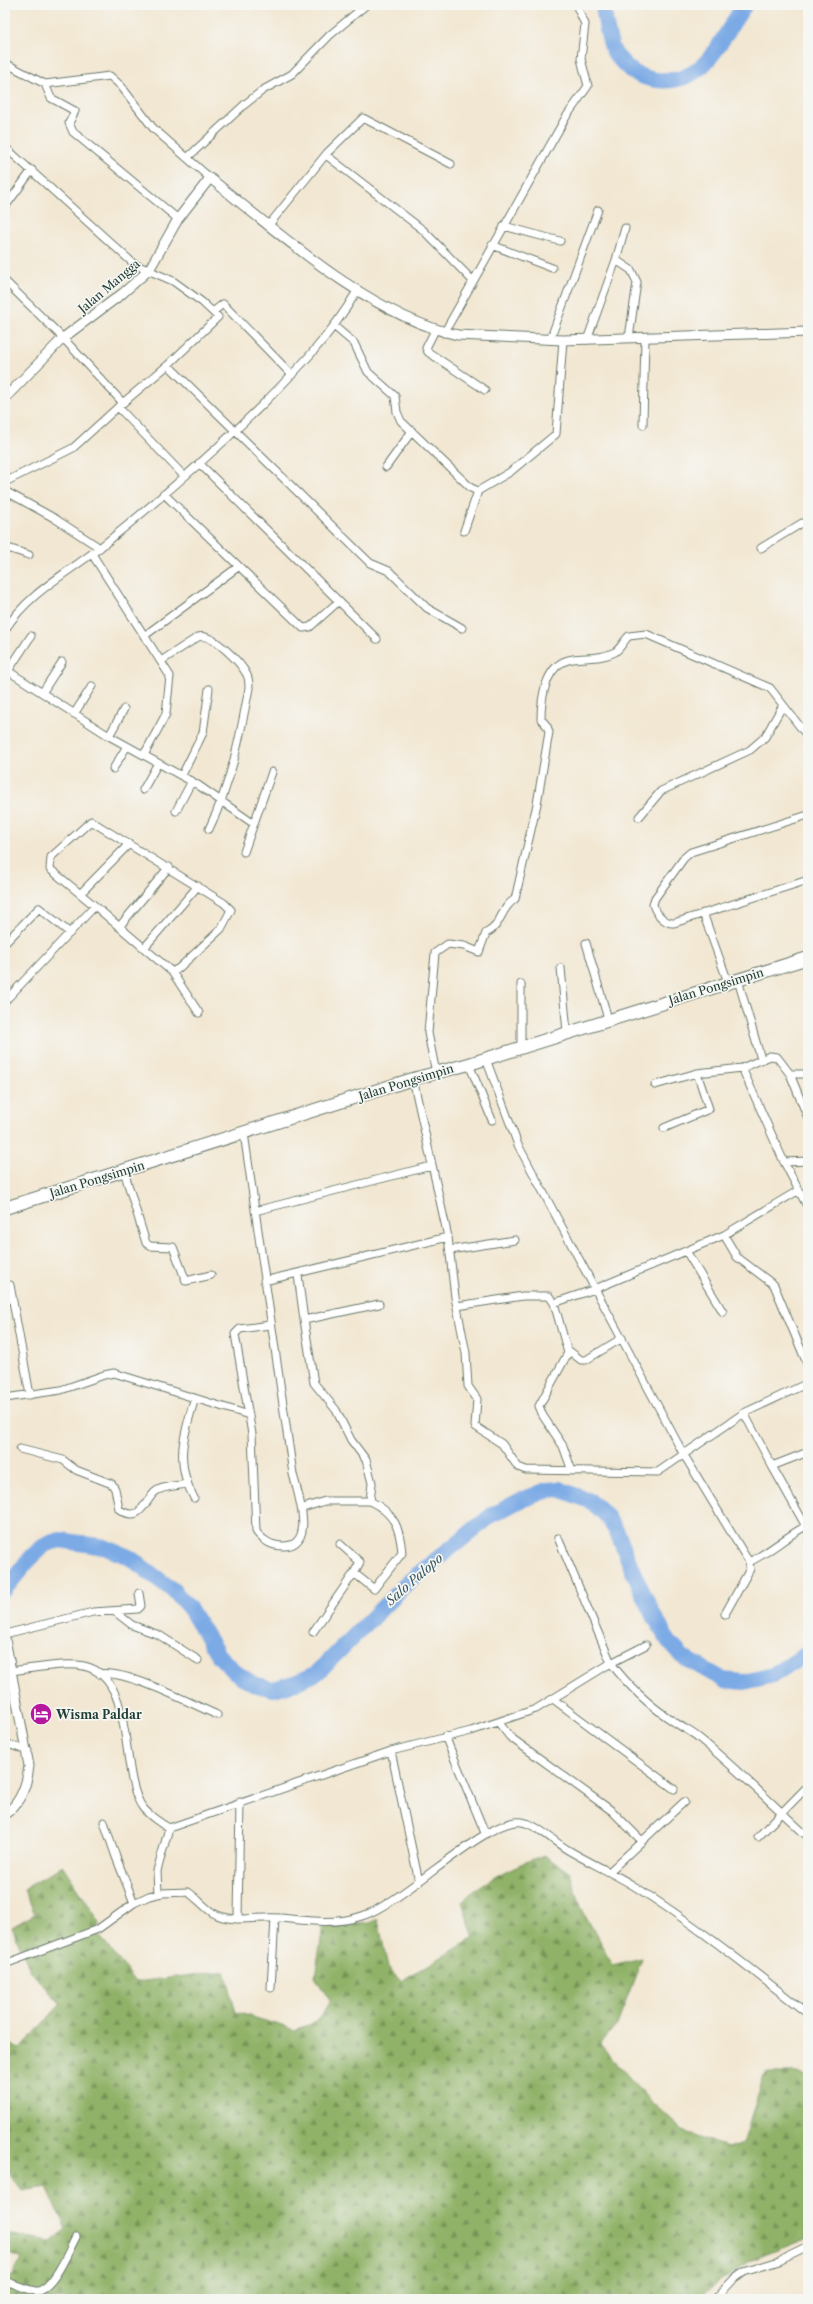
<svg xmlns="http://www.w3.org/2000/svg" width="813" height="2304" viewBox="0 0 813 2304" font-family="'Libre Caslon Text',serif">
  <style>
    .forest { fill: url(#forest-firs); stroke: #58784e }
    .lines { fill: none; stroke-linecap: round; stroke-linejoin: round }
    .river { stroke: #7caae5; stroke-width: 16 }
    .minor-casing { stroke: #69786b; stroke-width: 9 }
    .tertiary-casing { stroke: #69786b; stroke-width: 11 }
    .primary-casing { stroke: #69786b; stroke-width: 14 }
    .minor { stroke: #fff; stroke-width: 7 }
    .tertiary { stroke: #fff; stroke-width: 9 }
    .primary { stroke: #fff; stroke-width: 12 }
    .labels { text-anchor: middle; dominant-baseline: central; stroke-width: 3.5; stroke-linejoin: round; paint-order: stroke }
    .street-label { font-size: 12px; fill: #1f3d34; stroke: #f6f6f2 }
    .poi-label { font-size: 12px; font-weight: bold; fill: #1f3d34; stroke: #f6f6f2; text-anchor: start }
    .water-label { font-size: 13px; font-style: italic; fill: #365860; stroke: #f6f6f2 }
  </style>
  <defs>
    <pattern id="forest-firs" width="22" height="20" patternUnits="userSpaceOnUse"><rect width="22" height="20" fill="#90b267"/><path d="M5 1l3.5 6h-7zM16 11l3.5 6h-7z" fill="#759256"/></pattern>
  </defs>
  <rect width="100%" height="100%" fill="#f6f6f2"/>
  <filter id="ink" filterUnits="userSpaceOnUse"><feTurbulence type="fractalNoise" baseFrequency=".025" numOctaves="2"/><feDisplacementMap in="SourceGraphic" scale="8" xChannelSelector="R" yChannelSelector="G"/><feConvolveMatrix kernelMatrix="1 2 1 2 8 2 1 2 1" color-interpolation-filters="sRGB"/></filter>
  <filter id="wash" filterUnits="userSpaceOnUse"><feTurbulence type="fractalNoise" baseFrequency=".012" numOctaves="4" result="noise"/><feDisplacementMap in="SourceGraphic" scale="16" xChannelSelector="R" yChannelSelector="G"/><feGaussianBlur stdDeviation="0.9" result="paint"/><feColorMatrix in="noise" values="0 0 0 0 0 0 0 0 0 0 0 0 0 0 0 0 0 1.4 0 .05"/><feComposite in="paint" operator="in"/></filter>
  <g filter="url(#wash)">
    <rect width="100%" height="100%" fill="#f2e7d2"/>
    <path class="forest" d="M544,1855L570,1873L581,1907L612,1965L642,1958L617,2025L600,2044L647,2098L683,2131L728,2148L743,2143L765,2073H800L808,2079V2238L749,2261L696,2299H5V2275L12,2277L22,2258L5,2251V2234L51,2241L66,2229L47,2187L22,2191L10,2175L5,2157V2041L19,2049L61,2004L30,1970L12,1927L35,1914L24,1889L63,1866L99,1921L98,1934L136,1982L225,1971L236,2012L295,2030L317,2022L330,2001L315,1977L323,1927L369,1923L378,1919L388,1968L401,1981L474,1938L462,1901C486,1879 513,1866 544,1855Z"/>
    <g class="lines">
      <path class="river" d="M603,5C605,20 607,36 613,50C614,54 619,58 622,62C641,84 678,87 701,67C720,50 730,24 745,5
        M5,1589L33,1555L46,1544L60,1540L104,1547L129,1557L174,1591L190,1609L218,1655L235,1672L253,1684L273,1689L295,1683L317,1673L407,1583L492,1515L517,1502L547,1490L559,1489L590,1501L605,1514L617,1532L634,1574L655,1618L669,1642L683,1657L724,1680L744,1682L773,1675L808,1653"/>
    </g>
  </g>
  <g filter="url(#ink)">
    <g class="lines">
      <g class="minor-casing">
        <path id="minor" d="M5,63L45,84L110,76L121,86L153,128L210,178
          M45,84L51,98L75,111L69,123L73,132L178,219
          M5,147L134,264L173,281L202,302L218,317L168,365L118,407L184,476
          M326,155L423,230L472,280
          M187,158L244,105L263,90L292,74L330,35L366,5
          M5,207L32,170
          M268,226L327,153L363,118L451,164
          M504,226L560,241
          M492,245L552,268
          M616,260L625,228
          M5,281L63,338L123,403
          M214,311L223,304L292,375
          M335,327L354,343L368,372L395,396L397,412L401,421L471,488L478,491L510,472L556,434L563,340
          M435,330L426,348L428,352L485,390
          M444,333L566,117L588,86L581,59L585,24L576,5
          M550,340L598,210
          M587,340L616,260L631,270L637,282L629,338
          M168,365L370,563L389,571L427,608L462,628
          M643,425L645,338
          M199,463L377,639
          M386,467L412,431
          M5,482L73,448L118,407
          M5,491L54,518L100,548
          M164,494L303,628L310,627L339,601
          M464,531L478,491
          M5,547L29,555
          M761,548L802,523L808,525
          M92,554L170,676L166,714L144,755
          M5,630C29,591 72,571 107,542C160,499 212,454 261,406C298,369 330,337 357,291
          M144,636L238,567
          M161,661L198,637C212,632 241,663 247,675C249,679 249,683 249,688C240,737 231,784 209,829
          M5,669L109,736L198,785L254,824
          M8,671L31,636
          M42,693L62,662
          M74,714L92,686
          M109,736L124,709
          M113,769L127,746
          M182,775L203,733L209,689
          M143,790L158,763
          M176,811L192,781
          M808,815L691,852L684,858L655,898L653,904C655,913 665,924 674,923L808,880
          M639,817L661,791L750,750L765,737L783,705
          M244,852L272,772
          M81,893L129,844
          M95,906L50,869L51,857L91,821L224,903L231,910L221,929L179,968L172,972
          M703,913L728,982
          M119,927L169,867
          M5,943L39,908L70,933
          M586,943L608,1019
          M144,948L198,886
          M561,968L567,1032
          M738,980L761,1059
          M521,984V1047
          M5,1001L95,906L172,972L199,1013
          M486,1059L518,1145L684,1455L749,1562L750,1569L725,1614
          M469,1064L492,1120
          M436,1073L428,1033L435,953L448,944L464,946L479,952L486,933C502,926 500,908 515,899L537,804L549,732L547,726L541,719C541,697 546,662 573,659C588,657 601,659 615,652C621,648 624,640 629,636L646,634L770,688L808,737
          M790,1074H808
          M413,1079L448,1237L455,1297L466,1353L468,1386L477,1399L475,1426L502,1444L518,1467L526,1470L658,1472L744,1413L808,1383
          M655,1085L697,1073
          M808,1118L790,1074L777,1057L770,1056L742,1068L784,1162L808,1208
          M664,1128L709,1109L697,1073L742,1068
          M244,1133L293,1474C298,1495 320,1554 275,1545C269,1544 259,1537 256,1531L252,1434L235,1334L240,1329L270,1325
          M784,1162L808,1161
          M124,1171L146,1243L150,1246L173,1247L186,1281L211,1275
          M255,1211L431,1166
          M724,1235L799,1190
          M450,1250L515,1240
          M686,1251L723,1312
          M298,1275L304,1320
          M264,1281L448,1237
          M10,1285L30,1395
          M554,1303L568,1353L539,1406L543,1416L563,1446L572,1471
          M457,1306L523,1296H549L554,1303L595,1289L724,1235L737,1257L774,1285L808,1366
          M568,1350L581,1360H586L622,1338
          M5,1398L61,1390L104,1375L114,1373L249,1415
          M744,1413L772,1466L808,1452
          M20,1449L63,1460L76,1470L112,1484L115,1489L119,1509C140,1524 144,1502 155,1492C161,1486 178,1486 186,1484
          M772,1466L808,1530
          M194,1498C174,1462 184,1434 195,1398
          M303,1508L325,1501H370
          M558,1538L611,1663C629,1687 651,1707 676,1723C683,1728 692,1732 699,1738C736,1768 770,1802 805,1834
          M340,1544L360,1562L354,1573
          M749,1562C770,1552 785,1537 806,1526
          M114,1611L132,1625L159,1635L198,1660
          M313,1632L354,1573L374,1589L402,1553C400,1527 394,1513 370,1501L372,1483L366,1460L351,1440L336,1410L314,1383L304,1320L379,1304
          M5,1634L93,1612L138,1609L141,1606L139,1593
          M11,1671C32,1669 63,1662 84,1666C138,1678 118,1775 143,1808C149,1815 161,1824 169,1828L391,1751L471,1731L536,1709L611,1663L646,1645
          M100,1674C125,1669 192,1704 217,1715
          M553,1699L674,1789
          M499,1723L510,1737L612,1811L642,1841
          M445,1736L485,1833
          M5,1743L28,1751
          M391,1751L419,1882
          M104,1822L116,1857L134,1903
          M758,1837L808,1786
          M609,1872L684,1802
          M158,1894L157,1871L169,1828
          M238,1918L240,1802
          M5,1964L98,1929L134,1903L149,1896L162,1893L188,1892C197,1898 204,1907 213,1913C232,1924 259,1916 280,1918C309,1921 335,1925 362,1916C404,1903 487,1817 522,1822C538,1825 554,1842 568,1850C590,1863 613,1873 634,1886C695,1924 752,1970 808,2014
          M271,1988L275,1918
          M5,2281C15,2284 25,2289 35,2291C52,2293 69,2250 76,2237
          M715,2299L733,2280L744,2272L779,2261L808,2247"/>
      </g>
      <g class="tertiary-casing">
        <path id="tertiary" d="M5,398L63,338L123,293L149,270L178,219L210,178C277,232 373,318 458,335L563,340L808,332
          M5,1639L29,1766C27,1784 21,1803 5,1814"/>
      </g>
      <g class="primary-casing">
        <path id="primary" d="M5,1208L413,1079L469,1064L808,958"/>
      </g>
      <use href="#minor" class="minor"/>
      <use href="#tertiary" class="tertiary"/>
      <use href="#primary" class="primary"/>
    </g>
  </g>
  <defs>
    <g id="hotel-disc" transform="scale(1.15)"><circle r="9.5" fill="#b5179e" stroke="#f6f6f2"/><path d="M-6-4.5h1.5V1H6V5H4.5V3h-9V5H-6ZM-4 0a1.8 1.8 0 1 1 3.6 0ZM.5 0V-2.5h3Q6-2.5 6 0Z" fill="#fff"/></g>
  </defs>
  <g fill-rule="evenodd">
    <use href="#hotel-disc" x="41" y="1714"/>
  </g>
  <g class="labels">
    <g class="street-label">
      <text transform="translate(109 286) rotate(-40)">Jalan Mangga</text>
      <text transform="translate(716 986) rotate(-17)">Jalan Pongsimpin</text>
      <text transform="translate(406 1082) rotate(-17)">Jalan Pongsimpin</text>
      <text transform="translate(97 1179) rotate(-17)">Jalan Pongsimpin</text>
    </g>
    <g class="poi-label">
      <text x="56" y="1714">Wisma Paldar</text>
    </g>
    <g class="water-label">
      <text transform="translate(414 1579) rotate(-41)">Salo Palopo</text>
    </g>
  </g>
  <rect width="813" height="2304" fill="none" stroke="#f6f6f2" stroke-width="20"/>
</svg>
